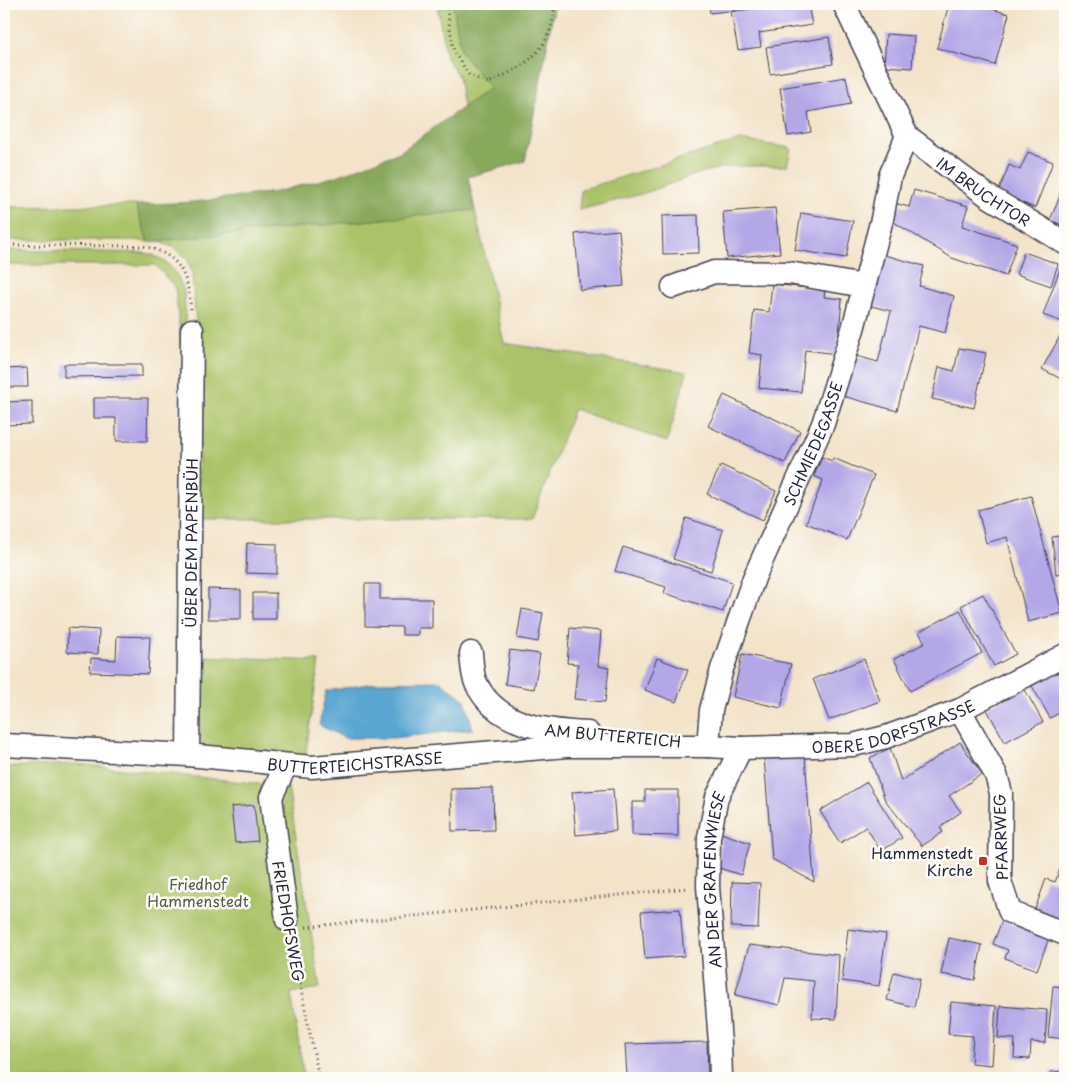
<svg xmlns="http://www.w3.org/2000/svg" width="1069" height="1082" viewBox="0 0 1069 1082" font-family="'Playpen Sans',sans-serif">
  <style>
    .green { fill: #abc368; stroke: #667252 }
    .forest { fill: #88a95c; stroke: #55664c }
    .water { fill: #58a6d1; stroke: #3d6486 }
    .building { fill: #b3a7e7 }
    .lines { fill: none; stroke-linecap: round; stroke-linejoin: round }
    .minor-casing { stroke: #413f50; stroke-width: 25 }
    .path { stroke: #413f50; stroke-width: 3; stroke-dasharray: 1 4; stroke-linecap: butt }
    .minor { stroke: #fff; stroke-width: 22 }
    .poi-dot { fill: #c8321e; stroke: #fdfcf7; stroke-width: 2 }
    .labels { text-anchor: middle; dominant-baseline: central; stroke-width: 5; stroke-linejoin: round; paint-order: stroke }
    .street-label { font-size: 15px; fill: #22223b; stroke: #fdfcf7 }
    .poi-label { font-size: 15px; fill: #22223b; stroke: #fdfcf7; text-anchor: end }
    .park-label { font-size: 15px; fill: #525a4b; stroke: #fdfcf7 }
  </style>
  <rect width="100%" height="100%" fill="#fdfcf7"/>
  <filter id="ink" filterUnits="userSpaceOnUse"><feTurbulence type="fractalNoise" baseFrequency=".02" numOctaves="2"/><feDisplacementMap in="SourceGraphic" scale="10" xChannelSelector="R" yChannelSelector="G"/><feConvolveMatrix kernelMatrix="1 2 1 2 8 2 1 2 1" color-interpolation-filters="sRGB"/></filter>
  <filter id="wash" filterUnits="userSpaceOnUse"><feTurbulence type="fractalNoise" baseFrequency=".0096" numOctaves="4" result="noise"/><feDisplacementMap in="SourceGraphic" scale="20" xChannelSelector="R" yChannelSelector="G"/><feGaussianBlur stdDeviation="1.12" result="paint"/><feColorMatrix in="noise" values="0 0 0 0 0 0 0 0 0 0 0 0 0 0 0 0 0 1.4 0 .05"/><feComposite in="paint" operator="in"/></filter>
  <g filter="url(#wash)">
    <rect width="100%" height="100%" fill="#f3e3c9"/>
    <path class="green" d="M437,4H453L461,51L490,88L463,107L458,76L446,57Z
      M740,140L791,148L787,166H730L703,172L642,194L579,210L581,190Z
      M136,205L148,242L135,240H4V207Z
      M475,210L504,343L687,372L667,442L574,409L532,519H199L198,348L192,273L187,258L173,247L157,241Z
      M4,250L145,253C166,257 178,272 184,292L188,360L181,343L175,287L155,265H4Z
      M203,656L319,661L305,758L212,751L200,741Z
      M77,764L288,787L320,988L291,993L304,1078H4V767Z"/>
    <path class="forest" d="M453,4H555L525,161L468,177L475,210L148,242L136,205L194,202L276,192L337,176L400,152L490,88L461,51Z"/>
    <path class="water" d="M440,681L465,700L473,729L393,738H345L319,725L326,691L380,682Z"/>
    <g id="blocks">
      <path class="building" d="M709,4H735L736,10L710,13Z
        M781,4H808L812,25L759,33L761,47L738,50L731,12Z
        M922,4H942L940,9Z
        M949,4H974L1009,14L995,65L937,48Z
        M886,34L914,36L912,68L884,66Z
        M829,37L833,64L770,74L766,47Z
        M846,77L851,104L808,112L811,132L788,136L780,88Z
        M1028,152L1053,162L1035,208L998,193L1009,165L1020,170Z
        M1064,187H1065V226L1050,220Z
        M914,190L968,206L962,226L1017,244L1006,276L952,258L889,219L894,203L909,207Z
        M775,208L780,253L727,258L723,212Z
        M801,213L853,221L846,258L795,250Z
        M698,215L699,253L663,254L662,216Z
        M619,230L624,286L580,290L575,234Z
        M1024,252L1058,264L1051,286L1016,274Z
        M881,254L924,266L919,286L954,296L945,333L919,326L897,411L839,395L849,354L878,362L891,311L867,305Z
        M1062,263L1065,264V323L1043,315Z
        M772,284L825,290L824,297L842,299L837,354L805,350L801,392L759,388L762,355L749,353L754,310L769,312Z
        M1060,336L1065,339V371L1061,379L1042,369Z
        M959,348L986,353L974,408L932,399L939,367L954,371Z
        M64,364H142V376L64,377Z
        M27,368L28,387H4V369Z
        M724,395L800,431L785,463L708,426Z
        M94,398H148L147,441H116V418H94Z
        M32,401V424L4,425V402Z
        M822,457L832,461L833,458L874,475L847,540L806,523L823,480L814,476Z
        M721,465L776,491L763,520L707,494Z
        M1031,496L1062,613L1028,622L1007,537L986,543L978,510Z
        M686,518L723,530L711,571L673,559Z
        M1065,535V573L1056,574L1052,537Z
        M247,543L277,544V574L246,573Z
        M623,547L732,582L723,612L664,593L666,587L615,571Z
        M365,584H380V599H432V628H418V635H402V627L365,626Z
        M208,589L241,590V619H208Z
        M253,593H276V619H253Z
        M983,594L1016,654L994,666L961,606Z
        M522,609L543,613L538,642L517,638Z
        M960,610L982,653L910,691L894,659L925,643L919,632Z
        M68,628L99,630L98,654L67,652Z
        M570,628L601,631L598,666L609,668L605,702L574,699L578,664L567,663Z
        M117,636L150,637L148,674L90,672L91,658L116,660Z
        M510,650L540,654L534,689L505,684Z
        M742,654L791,664L781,708L733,697Z
        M657,658L688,670L676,702L645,690Z
        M864,659L880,701L829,720L813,679Z
        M1065,667V710L1050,718L1032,686Z
        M1024,688L1043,722L1005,742L986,708Z
        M960,742L982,774L949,796L961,812L940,827L943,832L922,846L885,800L870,758L890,748L901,781Z
        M805,755L814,882L772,859L764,757Z
        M867,782L902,838L881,851L866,827L840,843L820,811Z
        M493,788L494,830L452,831L451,789Z
        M613,789L616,831L576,835L572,792Z
        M645,790H678V836L632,835V802H645Z
        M254,805L258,841L235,843L231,807Z
        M1065,818V835L1060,833Z
        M721,833L750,843L741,875L719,868Z
        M1062,864L1065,865V921L1035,909L1046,879L1055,882Z
        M732,882L760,883L758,928L731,927Z
        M680,909L684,956L645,959L641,912Z
        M1002,920L1049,938L1037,970L1005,958L1008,950L993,944Z
        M848,929L886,934L879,986L842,981Z
        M949,938L982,945L975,980L941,974Z
        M749,945L839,955L836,1019L812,1018L814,981L785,978L779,1005L735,995Z
        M894,972L920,979L914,1007L887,1000Z
        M1053,986L1065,987V1039L1048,1037Z
        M951,1002L996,1006L992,1065L971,1063L973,1036L948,1034Z
        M1000,1006L1047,1010L1045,1043L1031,1042L1030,1059L1014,1058L1015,1039L998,1038Z
        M707,1042L708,1078H620L627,1076L625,1044Z
        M1065,1071V1078H1050V1072Z
        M573,1072L574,1078H532V1073Z"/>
    </g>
  </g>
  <g filter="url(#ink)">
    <use href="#blocks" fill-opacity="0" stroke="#413f50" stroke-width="1"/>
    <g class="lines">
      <g class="minor-casing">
        <g id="minor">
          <path id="s1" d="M844,4L907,136L988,196L1065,243"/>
          <path d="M673,287L714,272L789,273L864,286"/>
          <path d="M471,653C472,662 472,675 476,683C496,726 546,731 588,733"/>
          <path d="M960,710L996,775L1001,793L1000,881L1010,912L1065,934"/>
          <path id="s2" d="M4,745L188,755L312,767L567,746H708L741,748L853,745L886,737L960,710L1065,655"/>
          <path id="s3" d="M708,746L711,710L722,669L754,578L823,424L853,329L882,219L890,176L907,136"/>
          <path id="s4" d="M188,755L192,330"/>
          <path d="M286,765L271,797L287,920"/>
          <path id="s5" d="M721,1078L720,1043L708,886L709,837L717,797L741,748"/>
        </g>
      </g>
      <path class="path" d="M446,4L454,52L469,75L488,83C515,71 542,58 551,27C553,20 554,11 555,4
        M4,245L143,246C180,255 187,272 191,309
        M306,927L688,888
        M291,940L319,1078"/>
      <use href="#minor" class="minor"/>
    </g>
  </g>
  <rect class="poi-dot" x="978" y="856" width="10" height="10" rx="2.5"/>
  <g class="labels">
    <g class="street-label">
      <text stroke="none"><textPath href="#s1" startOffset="241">IM BRUCHTOR</textPath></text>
      <text stroke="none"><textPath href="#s3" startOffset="322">SCHMIEDEGASSE</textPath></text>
      <text stroke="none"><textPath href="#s4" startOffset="212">ÜBER DEM PAPENBÜH</textPath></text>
      <text stroke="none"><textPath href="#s2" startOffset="894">OBERE DORFSTRASSE</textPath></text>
      <text transform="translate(613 735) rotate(5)">AM BUTTERTEICH</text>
      <text stroke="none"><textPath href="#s2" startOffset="352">BUTTERTEICHSTRASSE</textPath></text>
      <text transform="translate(1000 837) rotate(-92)">PFARRWEG</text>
      <text stroke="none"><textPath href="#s5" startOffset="199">AN DER GRAFENWIESE</textPath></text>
      <text transform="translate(289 921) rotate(80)">FRIEDHOFSWEG</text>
    </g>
    <g class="poi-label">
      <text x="973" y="852">Hammenstedt<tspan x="973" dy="17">Kirche</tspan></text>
    </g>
    <g class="park-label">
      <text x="198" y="883">Friedhof<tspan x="198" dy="17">Hammenstedt</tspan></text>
    </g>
  </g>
  <rect width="1069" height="1082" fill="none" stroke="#fdfcf7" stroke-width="20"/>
</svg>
